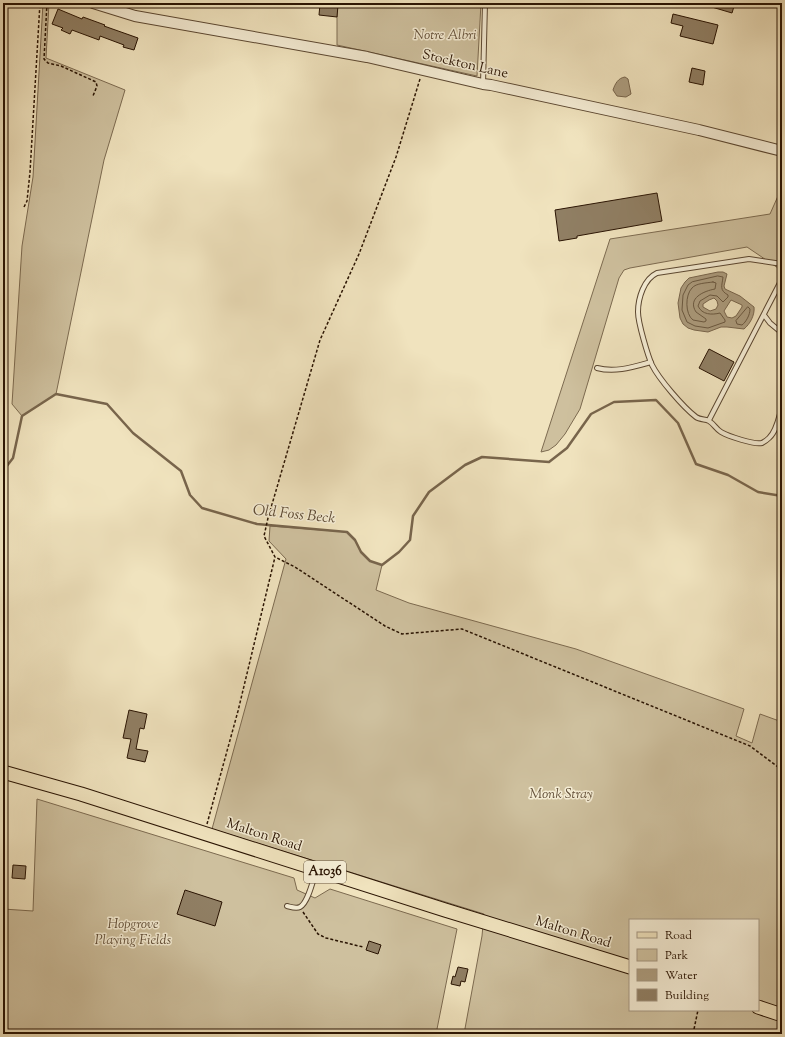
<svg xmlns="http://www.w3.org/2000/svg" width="785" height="1037" viewBox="0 0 785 1037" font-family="'Sorts Mill Goudy',serif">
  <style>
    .green { fill: #cec09e; stroke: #7c6a50; fill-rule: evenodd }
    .water { fill: #ac9c7e; stroke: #78654c; fill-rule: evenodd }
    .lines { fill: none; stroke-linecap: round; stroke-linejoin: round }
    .shore { stroke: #6a5840; stroke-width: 1 }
    .stream { stroke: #78654c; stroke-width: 2.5 }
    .building { fill: #907f64; stroke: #291302 }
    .service-casing { stroke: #5b4731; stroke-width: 6 }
    .tertiary-casing { stroke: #5b4731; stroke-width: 12 }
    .primary-casing { stroke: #291302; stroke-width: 15 }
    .path { stroke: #291302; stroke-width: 1.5; stroke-dasharray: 3 2; stroke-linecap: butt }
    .service { stroke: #f5edd5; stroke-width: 4 }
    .tertiary { stroke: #f5edd5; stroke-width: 10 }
    .primary { stroke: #f0e3be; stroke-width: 13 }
    .labels { text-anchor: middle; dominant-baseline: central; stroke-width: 3; stroke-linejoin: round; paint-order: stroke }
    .shield { fill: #f5edd5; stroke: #665441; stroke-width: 1 }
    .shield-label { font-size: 13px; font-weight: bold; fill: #291302 }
    .park-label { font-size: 14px; font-style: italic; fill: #635039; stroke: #f5edd5 }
    .street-label { font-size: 14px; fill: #291302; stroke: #f5edd5 }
    .water-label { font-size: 15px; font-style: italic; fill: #5d4a34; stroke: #f5edd5 }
  </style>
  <rect width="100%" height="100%" fill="#f0e3be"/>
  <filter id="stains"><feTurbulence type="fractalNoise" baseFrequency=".005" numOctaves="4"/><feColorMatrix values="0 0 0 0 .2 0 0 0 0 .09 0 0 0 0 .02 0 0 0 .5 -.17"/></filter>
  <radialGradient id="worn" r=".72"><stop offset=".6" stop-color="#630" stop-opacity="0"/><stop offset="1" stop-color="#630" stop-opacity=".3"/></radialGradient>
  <path class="green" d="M43,3H49L46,58L125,90L104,160L56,394L22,416L12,404L22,246L33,177Z
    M337,3H481L477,76L337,45Z
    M782,187L781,270L747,247L630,268L624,270L619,278L580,409L565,434L556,445L549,450L541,452L610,239L770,214Z
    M270,526L347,532L355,540L361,552L370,561L382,565L376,590L409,603L576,649L744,709L736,736L752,743L760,714L782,722V1034H464L482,936L484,914L212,829L286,559L269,541ZM630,920H758V1010H630Z
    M37,799L294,878L297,890L315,898L330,889L457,929L436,1034H3V909L33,911Z"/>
  <path class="water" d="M625,77L628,79L631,94L626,97L617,96L613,90C615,84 618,78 625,77Z
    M718,272H723L727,274L724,286L725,289L740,296L754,307C755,315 750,324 744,329L727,327H721L708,332L694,330L688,328L683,324L680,318L678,303L681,288L685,282L689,278ZM714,298L717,301L718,305L716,309L710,311L703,307V304L709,300ZM731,300L742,305V307L736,316L732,318L727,317L724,311Z"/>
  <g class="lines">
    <path class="shore" d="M718,276L723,277C722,286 719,290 728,295V297L723,302L717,296L710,295L700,301L698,306C702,315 712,315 720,313L725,320V322L708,328L695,326L687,322L682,310L683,295L688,285L692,282Z
      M713,282L716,283L715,289C704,291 687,298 696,312L706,319V321L704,322L693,320C685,314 685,295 692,288C696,283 707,283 713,282Z
      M748,307L750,309C750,315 746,322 742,325L737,324L736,321Z"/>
    <path class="stream" d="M3,471L13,458L22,416L56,394L107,404L133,433L181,471L190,495L202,508L257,524L347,532L355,540L361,552L370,561L382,565L399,552L410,540L413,516L429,492L465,465L482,457L549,462L567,448L591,414L614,402L656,400L678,423L696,464L728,475L758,492L782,496"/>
  </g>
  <path class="building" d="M706,3H735L732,13L705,5Z
    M320,4L338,5L337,17L319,15Z
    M58,9L82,19L83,17L105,25L104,26L138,38L134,50L123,47L124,45L100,36L99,40L72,30L70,34L61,30L63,28L52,24Z
    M673,14L718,25L713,44L680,36L683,26L671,23Z
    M692,68L705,71L703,85L689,82Z
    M657,193L662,221L577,236V238L559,241L555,210Z
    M709,349L734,362L724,381L699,368Z
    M129,710L147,714L144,729L140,728L136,749L148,751L145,762L127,758L131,739L123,738Z
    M13,865L26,866L25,879L12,878Z
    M185,890L222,902L215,926L177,914Z
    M369,941L381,945L378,954L366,950Z
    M458,967L468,969L465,982L461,981L460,986L451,984L453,976L455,977Z"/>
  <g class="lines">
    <g class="service-casing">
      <path id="service" d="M483,84L485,3
        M782,264L749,259L657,273C644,279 638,298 638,312C638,323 648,356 652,365C659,379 683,407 696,417C700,420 706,419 709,421C714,424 716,429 721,432C728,436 754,445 762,443C764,442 768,439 769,438C777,431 779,416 782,407
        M764,315L770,323L782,333
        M597,368C615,373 633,367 651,362
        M709,420L782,279
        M287,906C291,907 296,909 300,907C308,903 313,880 316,871"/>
    </g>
    <g class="tertiary-casing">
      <path id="tertiary" d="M93,3L135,16L367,57L483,84L491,85L699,130L782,151"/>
    </g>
    <g class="primary-casing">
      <path id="primary" d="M3,772L81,794L445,910L630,967
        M758,1007L782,1015"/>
    </g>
    <path class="path" d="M47,3L44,59L48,63L61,66L96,82L97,86L93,96
      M420,79L396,157L359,254L320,340L268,518L264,536L275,557L295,567L385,626L402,634L462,629L750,746L782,770
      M24,207L27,201L30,172L40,3
      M207,824L238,711L275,557
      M303,912L318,934L326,938L363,947
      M693,1034L698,1010"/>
    <use href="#service" class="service"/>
    <use href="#tertiary" class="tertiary"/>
    <use href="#primary" class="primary"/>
  </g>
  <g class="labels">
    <rect class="shield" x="304" y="861" width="42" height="22" rx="3"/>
    <g class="shield-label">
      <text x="325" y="872">A1036</text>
    </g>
    <g class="park-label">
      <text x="445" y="36">Notre Albri</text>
      <text x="561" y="795">Monk Stray</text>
      <text x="133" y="925">Hopgrove<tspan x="133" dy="16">Playing Fields</tspan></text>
    </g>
    <g class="street-label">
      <text transform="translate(465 65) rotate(13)">Stockton Lane</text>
      <text transform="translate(264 836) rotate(18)">Malton Road</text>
      <text transform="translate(573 933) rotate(17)">Malton Road</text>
    </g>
    <g class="water-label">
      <text transform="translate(294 515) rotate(6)">Old Foss Beck</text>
    </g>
  </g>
  <rect width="785" height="1037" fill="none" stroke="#f0e3be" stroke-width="16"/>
  <rect x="4" y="4" width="777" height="1029" fill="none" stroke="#291302" stroke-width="2"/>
  <rect x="8" y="8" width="769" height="1021" fill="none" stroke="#291302"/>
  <rect x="629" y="919" width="130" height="92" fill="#f5edd5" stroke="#a39681"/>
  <rect x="637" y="932" width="20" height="6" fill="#f0e3be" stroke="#a39681"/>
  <text x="665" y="939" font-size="12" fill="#291302">Road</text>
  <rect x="637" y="949" width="20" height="12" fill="#cec09e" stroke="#a39681"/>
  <text x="665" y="959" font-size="12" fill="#291302">Park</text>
  <rect x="637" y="969" width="20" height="12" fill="#ac9c7e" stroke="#a39681"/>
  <text x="665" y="979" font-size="12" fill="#291302">Water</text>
  <rect x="637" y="989" width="20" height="12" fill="#907f64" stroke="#a39681"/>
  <text x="665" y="999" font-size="12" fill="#291302">Building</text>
  <rect width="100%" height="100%" filter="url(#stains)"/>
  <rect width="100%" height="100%" fill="url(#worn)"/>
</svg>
